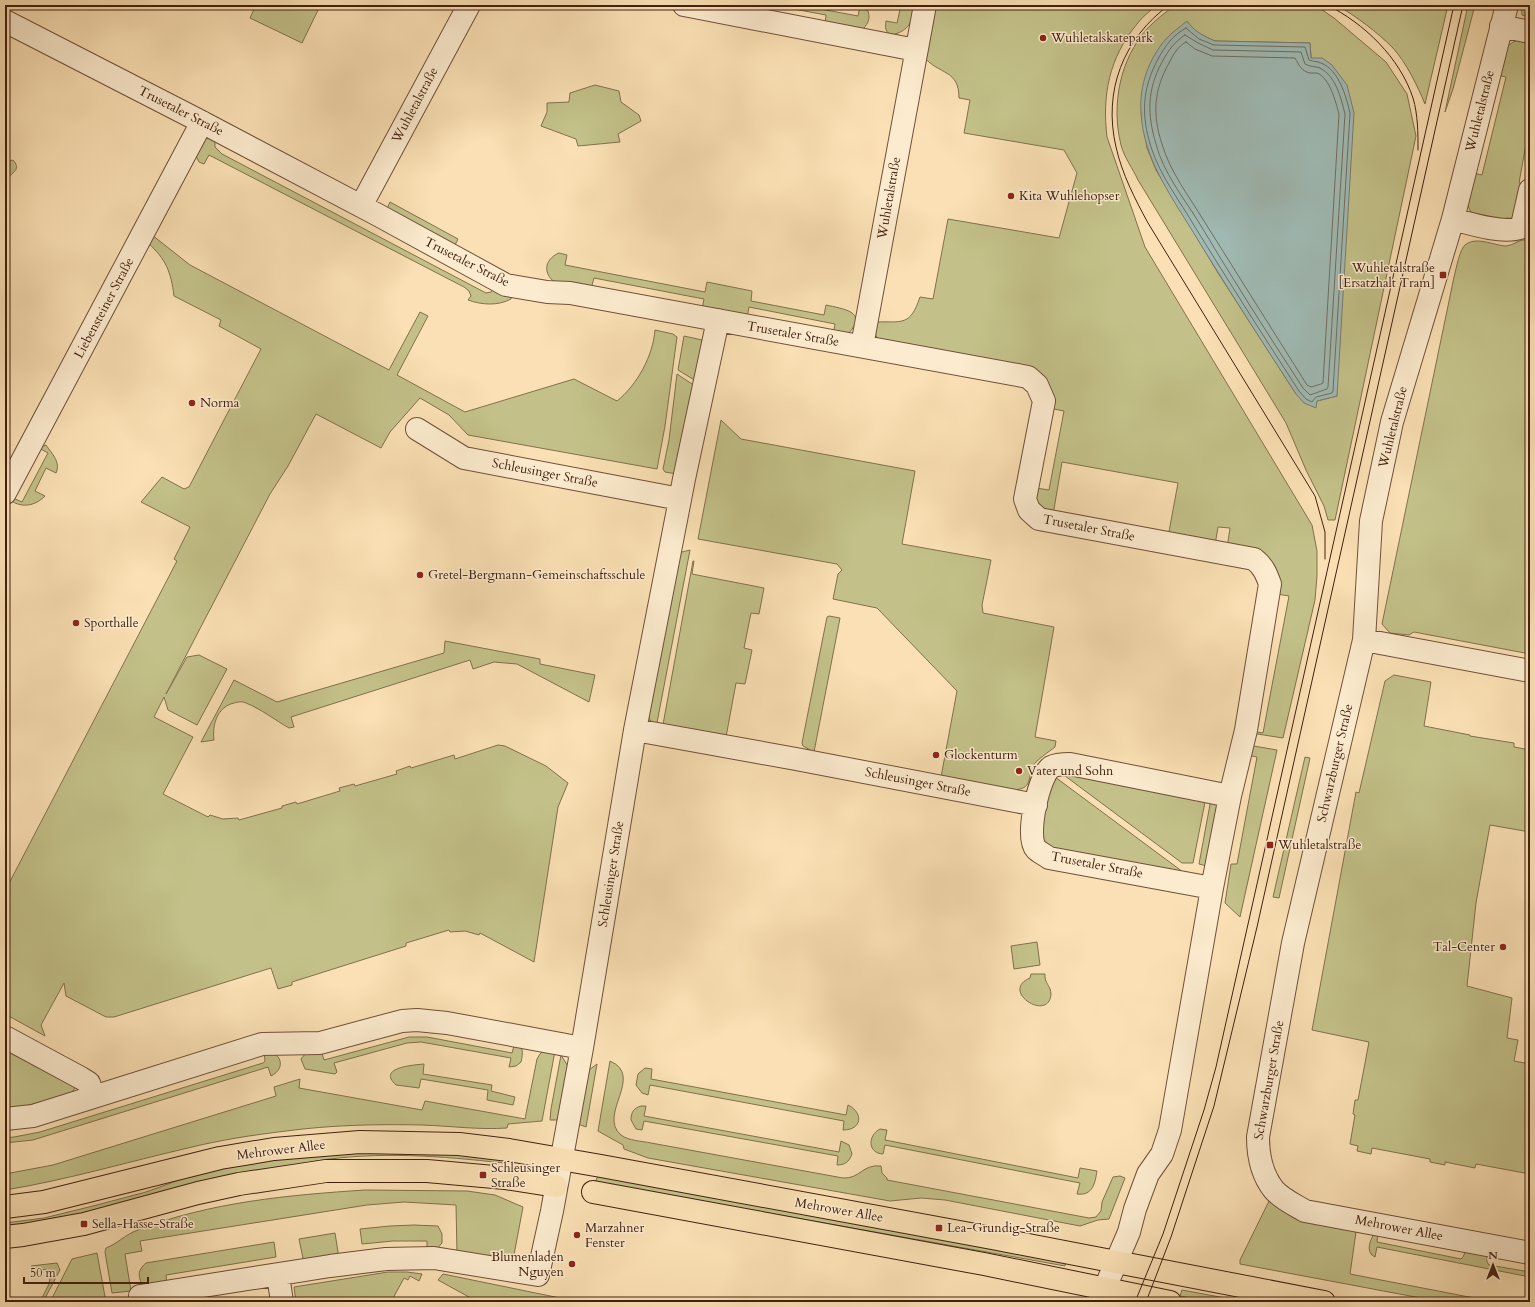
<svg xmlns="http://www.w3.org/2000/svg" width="1535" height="1307" viewBox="0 0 1535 1307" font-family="Cardo,serif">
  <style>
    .green { fill: #c3c189; stroke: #82704c; fill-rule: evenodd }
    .water { fill: #a0bbb5; stroke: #7a7d73 }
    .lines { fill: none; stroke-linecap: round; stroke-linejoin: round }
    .shore { stroke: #716e62; stroke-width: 1 }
    .minor-casing { stroke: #705039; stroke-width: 24 }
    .major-casing { stroke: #422010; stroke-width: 24 }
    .minor { stroke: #fcebce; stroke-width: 22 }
    .major { stroke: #fae0b4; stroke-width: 22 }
    .tram { stroke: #422010; stroke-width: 1 }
    .poi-dot { fill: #8f2418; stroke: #fcebce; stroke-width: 1.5 }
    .labels { text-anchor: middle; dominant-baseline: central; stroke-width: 3; stroke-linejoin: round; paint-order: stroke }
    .poi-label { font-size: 13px; fill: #422010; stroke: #fcebce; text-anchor: start }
    .street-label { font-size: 13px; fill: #422010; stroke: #fcebce }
  </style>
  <rect width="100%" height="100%" fill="#fae0b4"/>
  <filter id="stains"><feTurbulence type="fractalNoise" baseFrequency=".005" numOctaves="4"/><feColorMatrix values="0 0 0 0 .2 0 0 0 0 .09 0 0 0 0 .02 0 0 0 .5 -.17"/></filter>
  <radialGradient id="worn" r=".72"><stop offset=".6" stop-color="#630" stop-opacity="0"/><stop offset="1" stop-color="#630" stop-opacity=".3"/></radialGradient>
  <path class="green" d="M256,5H318L320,6L302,43L250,18Z
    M772,5H799L858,16L860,6L868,11C871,20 867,25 861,31L825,24L826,15Z
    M901,5H915C912,22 910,30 892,35C885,32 885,28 886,21L897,23Z
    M931,5H1157C1150,11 1142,17 1137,24C1109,58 1102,95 1107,137L1145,247L1312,525L1317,551V576L1315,600L1283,738L1251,733L1252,731L1263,733L1289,596L1277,594L1227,548L1230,528L1218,527L1215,545L1168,537L1178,483L1062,462L1053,515L1035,503L1036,488L1049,490L1064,411L1049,408L1050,396L881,341L876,336L872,329L876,322C902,321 910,327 920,297L933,299L948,219L1059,238L1077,173L1064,150L964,133L970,100L959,98C959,69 939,75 924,57Z
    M1175,5H1315L1334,18L1386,62L1407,94L1416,136L1335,520H1328L1324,506L1306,470L1286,423L1138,180C1133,169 1124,157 1121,145C1111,105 1120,59 1147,29C1155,20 1165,13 1175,5ZM1187,22C1195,32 1203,36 1215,41L1310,43L1337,396L1317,401L1296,394L1218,273L1156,170L1147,148L1141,112Z
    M1337,5H1448L1425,104C1417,85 1407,64 1393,48C1377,32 1357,17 1337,5Z
    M1468,5H1475L1453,89L1445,112Z
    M1521,5H1530V18L1522,15Z
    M1518,40L1530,41V122L1519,183L1528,185L1515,221L1472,214L1467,204L1473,173L1482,175L1506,77L1497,75C1502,59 1501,46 1518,40Z
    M595,85L619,91L621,102L639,115L641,121L618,134L620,142L578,146L576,139L541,126L547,112V103L569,102L570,93Z
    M206,136L215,141V147L222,154L486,293L491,292L495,286L512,296L511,299C498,306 482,305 468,300L471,296L469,291L464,287L209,155L204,164L199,162L196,156Z
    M13,160C21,169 14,171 9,177C7,179 6,184 5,187V162Z
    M390,202L458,239L454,247L386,211Z
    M152,235L190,265L389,370L420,312L428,316L397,375L465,412L574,379L617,401C637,385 653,356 655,330L673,334L677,337L665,426L657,469L468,435L449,415L420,398L390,432L381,448L316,414L288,466L270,494L166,694L187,657L199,655L227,669L197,725L168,710L164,697L154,717L193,737L163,794L208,817L210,815L223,819L238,818L239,820L282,808V806L296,802L297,804L340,791L339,788L354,784L355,786L397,774L396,771L410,766L411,768L454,755L455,759L498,745L505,746L546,766L568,783L558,807L534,962L480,933L479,935L465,931L450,932L449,930L406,943V946L292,982V985L278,989L271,968L114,1017H106L66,996L64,983L41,1025L45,1036L5,1014V891L177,561L174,559L190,527L141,502L162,477L184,489L189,487L261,349L219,326L221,320L174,296C171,272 166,259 148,243Z
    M1522,240H1530V654L1414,632L1409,635L1390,633L1382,624L1454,277C1456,269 1460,249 1465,245C1476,236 1493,245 1505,246C1510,246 1517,242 1522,240Z
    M559,253L567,255L565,265L705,292L707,282L752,291L751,301L824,315L826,305C843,309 868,311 849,333L833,335L835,324L749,307L747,318L702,309L704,299L594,278L591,289C584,288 563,288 557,284C543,275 543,260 559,253Z
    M684,336L702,340L703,349L696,381L678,370Z
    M677,374L695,386L677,474L665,472L663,469L669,440Z
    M721,420L741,439L915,471L902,544L991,560L982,605L983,613L1054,627L1035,737L1056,741L1055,747C1050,751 1036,760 1033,766C1027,779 1033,789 1013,790L941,777L957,691L877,608L833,599L838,574L842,570L837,564L698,539Z
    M46,445C52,454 61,462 56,473L46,468L35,491L45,496C35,506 23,508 11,501L13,498L22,502L48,453L39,448Z
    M690,550L656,728L651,722L649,717L678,553Z
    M693,561H694L692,574L764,588L759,614L751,613L744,648L752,650L745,684L736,683L726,737L662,730Z
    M829,616L840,618L814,752L803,746L802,743L827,617Z
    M445,641L540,659V664L595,675L589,702L517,664L494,662L473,669L470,660L291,717L294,727L289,728C275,720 261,709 246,703C242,701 238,702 234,703C217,707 212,725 214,740L201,742L234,680L277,702L444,653Z
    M1394,675L1431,682L1424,726L1470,735V736L1514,743V747L1530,750V832L1490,825L1476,903L1467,986L1512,998L1507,1038L1518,1040L1514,1061L1530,1064V1174L1476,1164L1475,1168L1445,1162V1165L1430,1162V1159L1372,1148L1371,1154L1357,1151L1358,1146L1350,1144L1355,1115L1353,1114L1355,1100H1358L1369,1042L1312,1030L1356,792L1359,793L1385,681Z
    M1248,745L1277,750L1240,917L1225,903L1231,864H1237L1257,757L1246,755Z
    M1305,757L1310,758L1279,898L1273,897Z
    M1057,770L1206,797L1193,863H1182Z
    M1051,774L1183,872L1050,851L1038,830Z
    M1211,799L1219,808L1210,867L1199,864Z
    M1037,942L1040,965L1014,969L1011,946Z
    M1031,974H1045C1044,983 1051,986 1051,994C1049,1023 999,991 1030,978Z
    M409,1037H427L512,1053L515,1042C524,1046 523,1053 521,1062L516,1066L509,1067L511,1058L421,1042L407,1043L334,1063L337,1072L335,1074L305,1069L301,1059C305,1052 313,1051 321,1050L324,1060Z
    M5,1044L76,1084L75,1088L70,1095L5,1111Z
    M264,1051C281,1051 287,1068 271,1076L268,1067L33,1140L5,1143V1138L14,1137L40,1132L263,1063L265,1061Z
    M543,1051H555L542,1121L508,1124L507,1128C479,1130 451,1126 422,1125C377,1124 331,1125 286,1131C253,1135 220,1140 188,1148C127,1162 67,1180 5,1190V1174L53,1165L276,1096L274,1087L300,1079L299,1088L422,1110L425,1101L525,1119L537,1059L540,1054Z
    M561,1055L569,1068L560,1120H550L551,1109Z
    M610,1061C645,1076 597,1115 621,1135C629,1141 642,1141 651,1143L843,1178C860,1179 862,1164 881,1166L882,1173L887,1178V1180L1089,1218L1096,1217L1101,1211L1102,1202L1113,1177L1120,1176L1125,1178L1109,1219L1098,1220L1080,1226L945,1200L921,1198L890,1201L648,1158L624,1149L623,1145L598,1131Z
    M424,1064L423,1074L492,1085L491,1091L515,1097L513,1105L487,1100L488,1090L421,1079L419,1088L396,1085C376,1067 415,1065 424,1064Z
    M597,1064L586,1127L578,1124L585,1076L589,1070Z
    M645,1068L652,1069L651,1079L846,1115L848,1105C864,1113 862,1130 843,1130L844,1121L650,1085L648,1095L642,1093L636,1085L638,1074Z
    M641,1106H646L644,1116L839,1152L841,1141L849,1145L852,1154C849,1162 845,1165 837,1165L838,1156L644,1121L642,1130L636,1129L631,1120C631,1112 634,1108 641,1106Z
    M880,1129L887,1130L885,1140L1078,1178L1080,1168L1097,1171C1095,1183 1093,1196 1077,1194L1080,1183L885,1145L883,1154C867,1153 868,1135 880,1129Z
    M390,1150L503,1158V1163C441,1156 378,1151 316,1161L81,1215L5,1228V1223L44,1218L97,1205L146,1192L201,1172L252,1161Z
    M598,1176L1066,1260L1065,1266L595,1182Z
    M365,1190L467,1191L495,1195L523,1207L513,1260L457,1254L456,1205L404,1202L367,1205L140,1241L142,1251L125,1254L131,1291L112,1293L105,1252L106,1248C117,1244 126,1234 138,1230C210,1202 289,1195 365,1190Z
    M1271,1197L1351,1227L1356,1232L1350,1274L1495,1302H1442L1240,1264V1260Z
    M414,1225L438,1226L442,1234V1243L435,1251L427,1250V1241H393L362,1244L360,1229L390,1226Z
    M1378,1232L1377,1242L1461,1259L1463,1257L1466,1250L1487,1254V1262L1489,1265L1530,1272V1277L1377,1247L1375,1257C1366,1253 1369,1242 1374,1234Z
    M335,1233L339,1258L304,1263L299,1239Z
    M274,1242L276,1257L166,1275L167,1285L146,1289C138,1280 136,1271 146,1263Z
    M97,1253L106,1302H50L72,1259Z
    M57,1263L60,1270L43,1302H40L49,1284L51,1271L31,1267V1266Z
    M388,1272H407L422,1274L419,1281L410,1276L408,1280L404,1278L391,1302H296L294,1287Z
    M443,1274L560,1298L559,1302H478L438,1280Z
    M1182,1290L1247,1302H1214L1180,1296Z"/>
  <path class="water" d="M1187,21C1194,31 1203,36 1215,41L1310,43L1311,58H1322L1332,65L1347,85L1354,113L1337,396L1317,401L1316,408L1304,403L1296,394C1263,343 1230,292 1198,240C1174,200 1143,160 1141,112C1139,86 1149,58 1166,39C1172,32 1180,27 1187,21Z"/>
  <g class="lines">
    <path class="shore" d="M1186,28L1199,39L1214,45L1305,47L1309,60C1313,62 1317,61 1321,63C1339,70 1346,96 1350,113L1333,391L1332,393L1316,397L1312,402L1306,399L1299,391C1264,337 1229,282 1195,227C1180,201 1160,176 1151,147C1141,115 1142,89 1158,59C1165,46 1173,35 1186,28Z
      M1185,35L1198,43L1213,50L1301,52L1305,64C1310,67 1315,66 1320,68C1336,76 1341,98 1345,114L1328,387L1327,389L1310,395L1303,388C1267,333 1232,278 1198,221C1183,197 1163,172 1156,144C1147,114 1147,90 1162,62C1168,51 1174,42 1185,35Z
      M1186,42L1195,49L1212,56L1295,58C1299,65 1301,71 1310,73C1311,73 1316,73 1317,73C1330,78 1336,103 1339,114L1323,383L1321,384L1311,387L1307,385C1273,330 1238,276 1204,221C1189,196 1170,172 1162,144C1152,114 1154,90 1169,63C1173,55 1178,46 1186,42Z"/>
    <g class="minor-casing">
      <path id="minor" d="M684,5L916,50
        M1507,5L1453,219L1392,422L1371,521L1364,640L1293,943L1258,1137C1258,1156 1262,1175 1274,1190C1282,1199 1295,1205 1305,1211L1530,1253
        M5,21L196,119L378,215L506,285L547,292L570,293L1028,377L1037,385L1044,401L1025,499L1029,510L1039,519L1254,559C1263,566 1266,573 1270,584L1246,730L1230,796L1212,888L1170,1130L1162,1154L1148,1174L1135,1209L1129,1232L1099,1302
        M1501,26L1530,32
        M361,206L469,5
        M1453,219C1471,224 1503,234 1520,228L1523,221L1530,190
        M862,346L925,5
        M417,429L464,458L680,499
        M5,493L202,122
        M1364,640L1530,671
        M635,730L796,759L1036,805
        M1212,888L1049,858C1045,855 1039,852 1036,849C1025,837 1039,775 1051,767C1057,764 1064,764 1070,764L1230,796
        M5,1037L81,1078L89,1083L93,1096
        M5,1119L33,1116L262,1044L320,1043L402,1021L417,1020L447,1023L582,1048
        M278,1275L282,1302
        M140,1296L330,1266L386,1259L434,1258L538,1275L552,1211L582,1048L635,730L684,479L718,320"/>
    </g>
    <g class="major-casing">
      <path id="major" d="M593,1192L984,1264L1170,1302
        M5,1207L44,1202L220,1158L274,1149L360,1142L459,1144L509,1150L601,1166L992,1238L1324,1302
        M5,1237L23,1235L84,1224L198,1193L239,1184L326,1171H427L505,1178L556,1186"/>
    </g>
    <use href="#minor" class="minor"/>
    <use href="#major" class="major"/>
    <path class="tram" d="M1169,5C1123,39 1103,91 1116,147C1122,174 1135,199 1148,223L1315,496L1325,532V559
      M1327,5C1364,23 1400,58 1413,98C1418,115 1418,133 1418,150
      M1135,1302L1163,1234L1204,1110L1216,1067L1454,5
      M1146,1302L1171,1237L1214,1106L1257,927L1463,5"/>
  </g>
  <g class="poi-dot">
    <circle cx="1043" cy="38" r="4"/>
    <circle cx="1011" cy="196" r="4"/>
    <rect x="1439" y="271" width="8" height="8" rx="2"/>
    <circle cx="192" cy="403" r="4"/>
    <circle cx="420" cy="575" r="4"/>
    <circle cx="76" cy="623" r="4"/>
    <circle cx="936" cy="755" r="4"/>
    <circle cx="1019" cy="771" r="4"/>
    <rect x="1266" y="841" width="8" height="8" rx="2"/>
    <circle cx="1503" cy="947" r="4"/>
    <rect x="479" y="1171" width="8" height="8" rx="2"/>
    <rect x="80" y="1220" width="8" height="8" rx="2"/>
    <rect x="935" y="1224" width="8" height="8" rx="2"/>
    <circle cx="577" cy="1235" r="4"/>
    <circle cx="572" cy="1264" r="4"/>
  </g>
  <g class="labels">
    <g class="poi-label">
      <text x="1051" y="38">Wuhletalskatepark</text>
      <text x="1019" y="196">Kita Wuhlehopser</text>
      <text x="1435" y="268" text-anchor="end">Wuhletalstraße<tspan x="1435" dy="15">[Ersatzhalt Tram]</tspan></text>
      <text x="200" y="403">Norma</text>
      <text x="428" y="575">Gretel-Bergmann-Gemeinschaftsschule</text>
      <text x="84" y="623">Sporthalle</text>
      <text x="944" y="755">Glockenturm</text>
      <text x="1027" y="771">Vater und Sohn</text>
      <text x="1278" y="845">Wuhletalstraße</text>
      <text x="1495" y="947" text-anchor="end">Tal-Center</text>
      <text x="491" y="1168">Schleusinger<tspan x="491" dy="15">Straße</tspan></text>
      <text x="92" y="1224">Sella-Hasse-Straße</text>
      <text x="585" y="1228">Marzahner<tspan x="585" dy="15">Fenster</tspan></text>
      <text x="947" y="1228">Lea-Grundig-Straße</text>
      <text x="564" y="1257" text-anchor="end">Blumenladen<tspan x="564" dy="15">Nguyen</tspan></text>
    </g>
    <g class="street-label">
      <text transform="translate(415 105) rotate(-62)">Wuhletalstraße</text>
      <text transform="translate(181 111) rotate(27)">Trusetaler Straße</text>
      <text transform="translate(1480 111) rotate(-76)">Wuhletalstraße</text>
      <text transform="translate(889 198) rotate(-80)">Wuhletalstraße</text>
      <text transform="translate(467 262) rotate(27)">Trusetaler Straße</text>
      <text transform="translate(104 308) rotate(-62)">Liebensteiner Straße</text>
      <text transform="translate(793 334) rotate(10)">Trusetaler Straße</text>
      <text transform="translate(1393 427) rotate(-76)">Wuhletalstraße</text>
      <text transform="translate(545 473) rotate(11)">Schleusinger Straße</text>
      <text transform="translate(1089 528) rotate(11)">Trusetaler Straße</text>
      <text transform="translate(1335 763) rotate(-77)">Schwarzburger Straße</text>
      <text transform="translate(918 782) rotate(11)">Schleusinger Straße</text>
      <text transform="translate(1097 865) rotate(11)">Trusetaler Straße</text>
      <text transform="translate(611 874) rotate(-81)">Schleusinger Straße</text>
      <text transform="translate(1269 1080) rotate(-80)">Schwarzburger Straße</text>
      <text transform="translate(281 1150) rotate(-7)">Mehrower Allee</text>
      <text transform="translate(839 1210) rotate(10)">Mehrower Allee</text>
      <text transform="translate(1399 1228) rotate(11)">Mehrower Allee</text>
    </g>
  </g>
  <rect width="1535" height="1307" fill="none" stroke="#fae0b4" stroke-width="20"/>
  <rect x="6" y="6" width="1523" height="1295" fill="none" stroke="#422010" stroke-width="2"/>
  <rect x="10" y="10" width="1515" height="1287" fill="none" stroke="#422010"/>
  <g transform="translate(1493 1265)" stroke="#fcebce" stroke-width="3" paint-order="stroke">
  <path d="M0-3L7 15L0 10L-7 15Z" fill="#422010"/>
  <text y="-6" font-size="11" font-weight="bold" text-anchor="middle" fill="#422010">N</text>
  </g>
  <path d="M24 1277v6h124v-6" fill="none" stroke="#422010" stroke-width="2"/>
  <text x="30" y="1277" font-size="12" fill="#422010" stroke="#fcebce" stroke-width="3" paint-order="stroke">50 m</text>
  <rect width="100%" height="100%" filter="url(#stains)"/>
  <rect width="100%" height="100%" fill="url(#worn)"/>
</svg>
